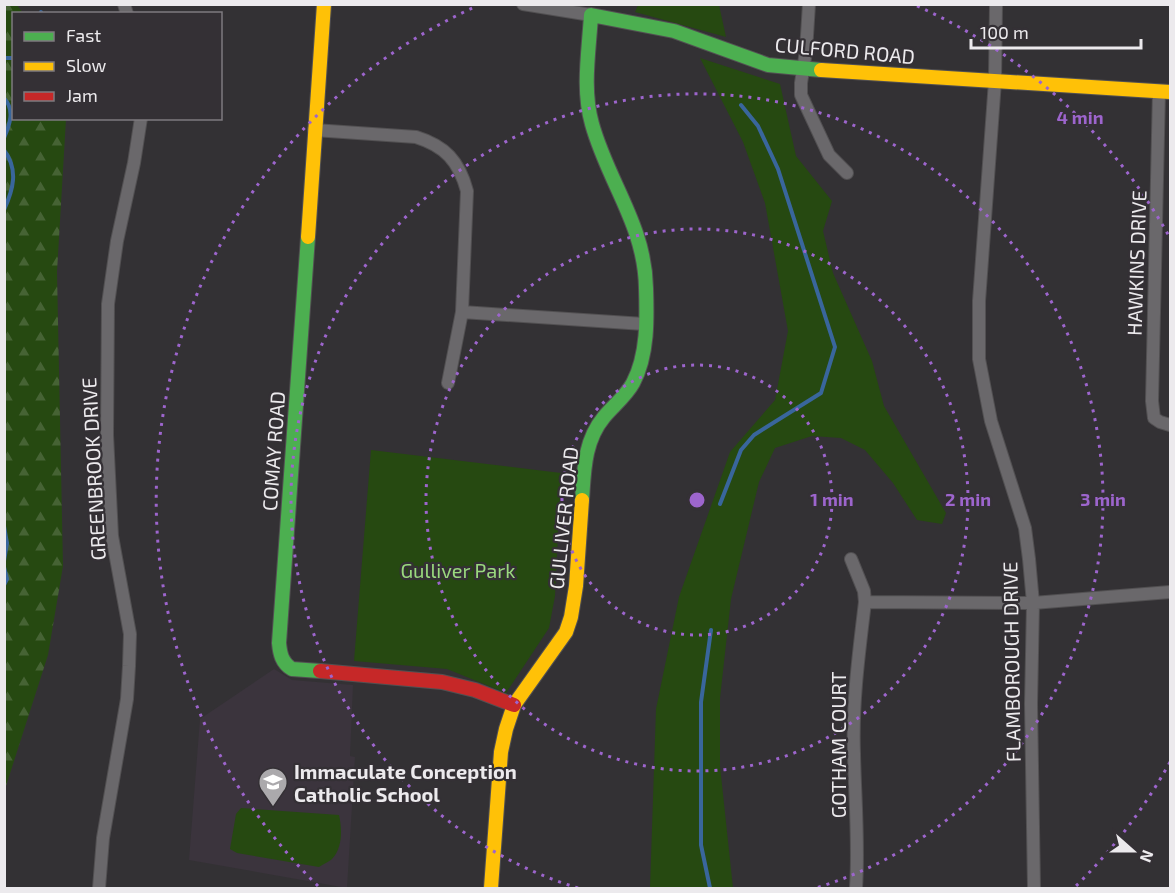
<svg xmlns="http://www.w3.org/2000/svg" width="1175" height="893" viewBox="0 0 1175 893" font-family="'Exo 2',sans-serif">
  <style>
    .built { fill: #3b343d }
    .forest { fill: url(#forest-firs) }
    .green { fill: #264911 }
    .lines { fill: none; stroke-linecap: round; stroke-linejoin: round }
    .stream { stroke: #39669c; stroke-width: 4 }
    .street-casing { stroke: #525052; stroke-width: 14 }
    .fast-casing { stroke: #525052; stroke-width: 16 }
    .slow-casing { stroke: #525052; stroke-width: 16 }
    .jam-casing { stroke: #525052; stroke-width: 16 }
    .street { stroke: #6a686b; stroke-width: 12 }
    .fast { stroke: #4caf50; stroke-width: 14 }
    .slow { stroke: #ffc107; stroke-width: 14 }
    .jam { stroke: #c62828; stroke-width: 14 }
    .ring { fill: none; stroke: #9d65cd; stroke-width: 3; stroke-dasharray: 3 6 }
    .labels { text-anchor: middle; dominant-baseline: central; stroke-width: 4.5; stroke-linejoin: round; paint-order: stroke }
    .street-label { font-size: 20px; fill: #eceaed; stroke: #343035 }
    .park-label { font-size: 20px; fill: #9ad97e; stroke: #343035 }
    .poi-label { font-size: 20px; font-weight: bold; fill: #eceaed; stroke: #343035; text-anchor: start }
    .centre { fill: #9d65cd; stroke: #343035; stroke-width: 3 }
    .ring-label { font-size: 18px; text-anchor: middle; font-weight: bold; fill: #9d65cd; stroke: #343035; stroke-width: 4.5; stroke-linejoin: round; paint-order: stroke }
  </style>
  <defs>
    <pattern id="forest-firs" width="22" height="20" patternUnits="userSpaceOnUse" patternTransform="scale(1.5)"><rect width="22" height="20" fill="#264911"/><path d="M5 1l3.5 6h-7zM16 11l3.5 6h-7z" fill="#466334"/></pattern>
  </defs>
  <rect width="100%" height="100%" fill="#333134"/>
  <path class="built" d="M274,669L292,680L353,685L350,756L355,757L347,888L189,860L200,719Z"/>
  <path class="forest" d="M17,5L23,13L14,14V118L66,119L57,272L63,566L48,655L5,789L4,5Z"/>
  <path class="green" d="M638,5H719L726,37L635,12Z
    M700,58L780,84L796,156L832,201L823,231L833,273L872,361L884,406L946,513L942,524L917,520L893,483L865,450L841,438L812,436L775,448L759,482L731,599L720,698V766L733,888H650L656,709L679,597L730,452L775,400L788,331L765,203L743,142Z
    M371,450L561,473L555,596L549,628L506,693L447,669L354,661Z
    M241,808L339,815C342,828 343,848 332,859C329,862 323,864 319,867L237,853L230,849L236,814Z"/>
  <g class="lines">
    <path class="stream" d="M40,14L41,12
      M4,58H14
      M4,98C15,110 10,124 4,138
      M4,150C19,170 13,190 4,210
      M720,504L741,450L754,435L821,393L835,347L778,169L758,126L741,105
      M4,526L7,543L4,561
      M4,567L7,579L4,585
      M710,888L701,845V702L711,630"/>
    <g class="street-casing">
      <path id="street" d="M124,4L127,14
        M523,4L591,15
        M809,4L806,51L801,83V95L829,155L847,173
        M996,4L995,81L979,301V359L991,421L1025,528L1029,559L1033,603L1031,704L1034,888
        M1159,91L1152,401L1154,418L1160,422L1170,425
        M314,130L416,137C445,146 459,161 467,191L462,312L448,383
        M462,312L644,324
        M851,559L864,591L865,602C859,652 852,704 854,754C855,799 859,844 856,888
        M865,602L1033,603L1170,592
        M99,888L103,838L127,699L129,666L130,634L112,536L107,435L108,304L117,241L134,163L141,118"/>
    </g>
    <g class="fast-casing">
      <path id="fast" d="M308,237L279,643C280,654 282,663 292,669L320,671
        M582,500C584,471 584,441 604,417C613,406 626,396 633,383C648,355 647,318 646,288C645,225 608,182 592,124C582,89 589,51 591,15L674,31L768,65L821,70"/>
    </g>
    <g class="slow-casing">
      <path id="slow" d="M821,70L1170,92
        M308,237L324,4
        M491,888L501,752L506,729L514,705L566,632L571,617L576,586L582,500"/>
    </g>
    <g class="jam-casing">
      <path id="jam" d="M320,671L442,682L475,690L514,705"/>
    </g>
    <use href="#street" class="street"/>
    <use href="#fast" class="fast"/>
    <use href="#slow" class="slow"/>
    <use href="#jam" class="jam"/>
  </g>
  <g class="ring">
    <circle cx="697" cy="500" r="135"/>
    <circle cx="697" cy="500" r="271"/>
    <path d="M578 888A406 406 0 1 1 816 888"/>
    <path d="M1170 762A541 541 0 0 1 1076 886M318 886A541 541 0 0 1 477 6M917 6A541 541 0 0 1 1170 238"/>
  </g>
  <defs>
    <g id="school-pin" transform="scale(1.5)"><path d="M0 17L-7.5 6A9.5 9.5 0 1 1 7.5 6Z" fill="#aba9ac" stroke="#343035"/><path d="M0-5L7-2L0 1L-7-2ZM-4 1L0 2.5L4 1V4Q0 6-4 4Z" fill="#fff"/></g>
  </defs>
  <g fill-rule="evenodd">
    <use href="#school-pin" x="273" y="782"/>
  </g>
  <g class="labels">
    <g class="street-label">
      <text transform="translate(845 50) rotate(5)">CULFORD ROAD</text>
      <text transform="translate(1136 263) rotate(-88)">HAWKINS DRIVE</text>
      <text transform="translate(273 451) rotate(-86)">COMAY ROAD</text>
      <text transform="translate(93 469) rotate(-93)">GREENBROOK DRIVE</text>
      <text transform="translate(563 518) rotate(-84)">GULLIVER ROAD</text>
      <text transform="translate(1011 662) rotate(-91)">FLAMBOROUGH DRIVE</text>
      <text transform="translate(838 745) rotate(-90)">GOTHAM COURT</text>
    </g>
    <g class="park-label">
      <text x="458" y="570">Gulliver Park</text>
    </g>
    <g class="poi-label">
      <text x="294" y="771">Immaculate Conception<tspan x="294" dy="23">Catholic School</tspan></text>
    </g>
  </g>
  <circle cx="697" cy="500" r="9" class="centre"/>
  <g class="ring-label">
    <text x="1080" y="124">4 min</text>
    <text x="832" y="506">1 min</text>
    <text x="968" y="506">2 min</text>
    <text x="1103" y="506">3 min</text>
  </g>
  <rect width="1175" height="893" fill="none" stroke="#eceaed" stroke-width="12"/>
  <rect x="12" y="12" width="210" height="108" fill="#343035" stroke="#7e7a7f" stroke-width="1.5"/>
  <rect x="24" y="32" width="30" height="9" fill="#4caf50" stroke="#7e7a7f" stroke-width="1.5"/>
  <text x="66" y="42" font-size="18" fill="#eceaed">Fast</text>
  <rect x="24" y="62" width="30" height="9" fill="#ffc107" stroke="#7e7a7f" stroke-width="1.5"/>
  <text x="66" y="72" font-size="18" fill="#eceaed">Slow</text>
  <rect x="24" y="92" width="30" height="9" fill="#c62828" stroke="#7e7a7f" stroke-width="1.5"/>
  <text x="66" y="102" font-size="18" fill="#eceaed">Jam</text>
  <g transform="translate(1133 851) rotate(111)" stroke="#343035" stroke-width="4.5" paint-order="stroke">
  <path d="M0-4.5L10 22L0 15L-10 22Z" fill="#eceaed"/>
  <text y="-9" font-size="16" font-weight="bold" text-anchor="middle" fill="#eceaed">N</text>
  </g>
  <path d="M971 39v9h170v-9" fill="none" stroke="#eceaed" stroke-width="3"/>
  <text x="980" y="39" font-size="18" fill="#eceaed" stroke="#343035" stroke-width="4.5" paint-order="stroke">100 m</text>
</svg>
